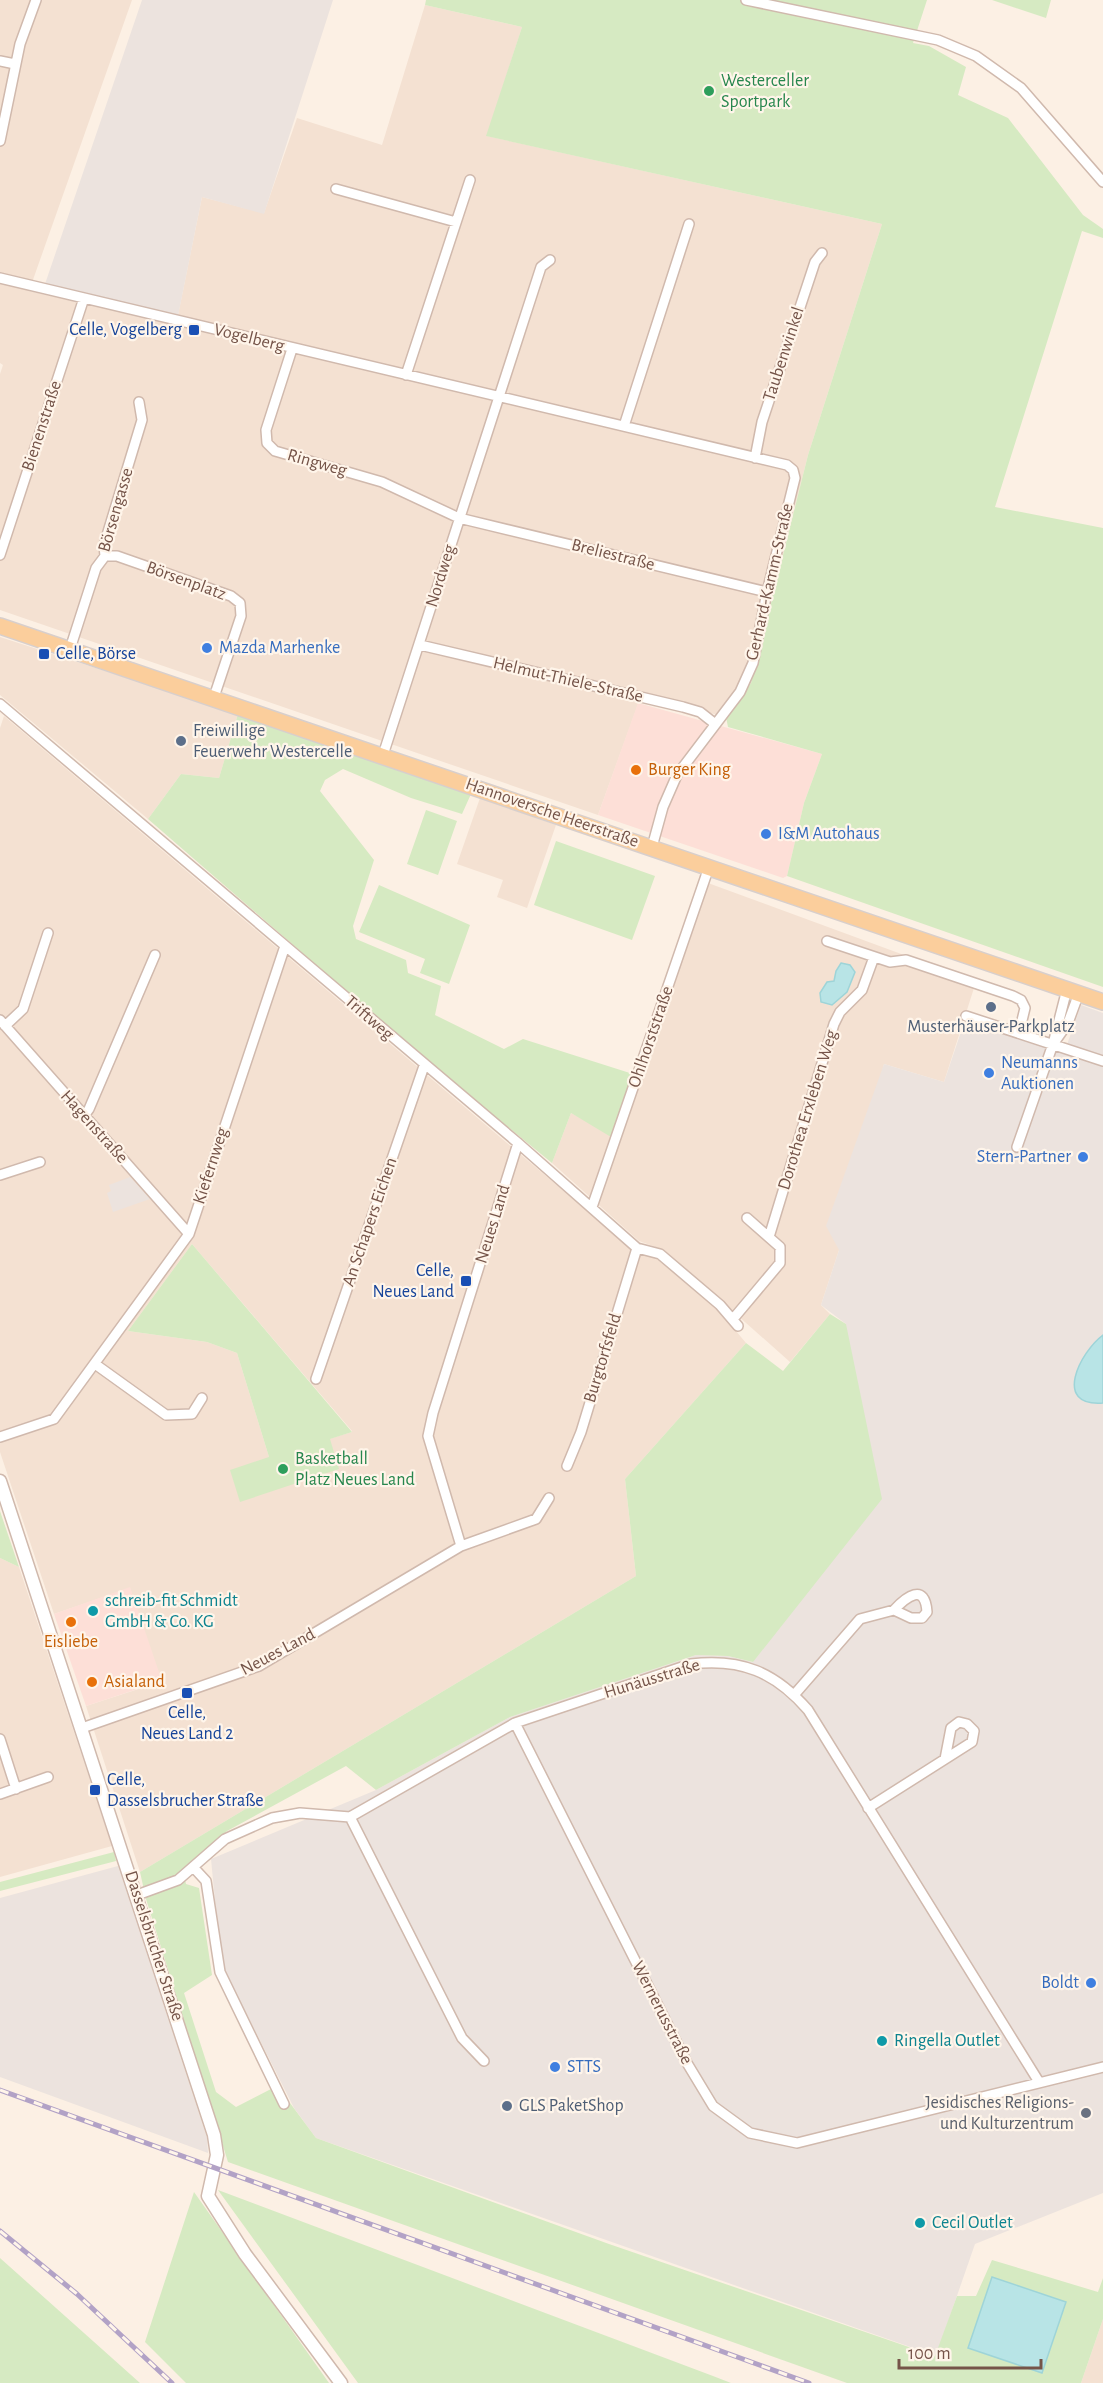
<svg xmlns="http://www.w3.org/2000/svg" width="1103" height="2383" viewBox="0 0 1103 2383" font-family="'Alegreya Sans',sans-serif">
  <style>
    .residential { fill: #f4e1d2; fill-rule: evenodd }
    .commercial { fill: #fddfd7 }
    .industrial { fill: #ece3de }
    .green { fill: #d6eac2 }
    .water { fill: #b8e4e6; stroke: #9ed4d8; stroke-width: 1.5 }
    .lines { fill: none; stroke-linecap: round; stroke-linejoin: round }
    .minor-casing { stroke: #d0b9ad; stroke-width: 12 }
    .tertiary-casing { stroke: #d0b9ad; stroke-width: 15 }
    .primary-casing { stroke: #d8cfcc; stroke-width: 18 }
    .minor { stroke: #fff; stroke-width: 9 }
    .tertiary { stroke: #fff; stroke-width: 12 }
    .primary { stroke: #fbce9c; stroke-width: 15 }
    .rail-casing { stroke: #b2a2c6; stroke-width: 5 }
    .rail { stroke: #fff5ea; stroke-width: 3; stroke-dasharray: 9; stroke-linecap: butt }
    .leisure-dot { fill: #2e9e5b; stroke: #fff5ea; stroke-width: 2 }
    .transit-dot { fill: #1a4fb4; stroke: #fff5ea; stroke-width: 2 }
    .shop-dot { fill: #3f7fe0; stroke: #fff5ea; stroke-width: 2 }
    .service-dot { fill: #5c6f8a; stroke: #fff5ea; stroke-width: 2 }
    .food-dot { fill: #e8710a; stroke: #fff5ea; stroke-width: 2 }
    .culture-dot { fill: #0f9aa8; stroke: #fff5ea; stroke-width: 2 }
    .worship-dot { fill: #6b7280; stroke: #fff5ea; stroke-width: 2 }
    .labels { text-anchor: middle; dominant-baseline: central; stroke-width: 4.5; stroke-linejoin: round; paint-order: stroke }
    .leisure-label { font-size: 18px; fill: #27864d; stroke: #fff5ea; text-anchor: start }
    .transit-label { font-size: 18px; fill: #164399; stroke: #fff5ea; text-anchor: end }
    .street-label { font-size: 18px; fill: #755449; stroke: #fff5ea }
    .shop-label { font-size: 18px; fill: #366cbe; stroke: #fff5ea; text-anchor: start }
    .service-label { font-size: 18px; fill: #4e5e75; stroke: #fff5ea; text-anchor: start }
    .food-label { font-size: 18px; fill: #c56008; stroke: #fff5ea; text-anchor: start }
    .culture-label { font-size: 18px; fill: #0d838f; stroke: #fff5ea; text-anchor: start }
    .worship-label { font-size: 18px; fill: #5b616d; stroke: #fff5ea; text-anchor: end }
  </style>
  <rect width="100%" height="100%" fill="#fcf0e4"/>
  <path class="residential" d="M0,0H132L29,291L176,325L202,197L264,213L297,118L382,145L425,5L522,27L487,136L882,224L808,455L751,683L726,717L641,696L598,815L0,610V374L3,365L0,363Z
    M0,637L238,714L219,778L181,774L148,819L0,695Z
    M4,716L632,1249L657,1256L721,1313L746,1343L625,1479L636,1576L140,1872L86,1706L160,1682L130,1588L54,1614L0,1452V728ZM192,1244L352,1431V1432L269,1457L237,1353L207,1342L128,1331Z
    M480,798L556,825L527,908L497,897L503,880L457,864Z
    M708,883L904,955L907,966L974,988L944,1082L884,1064L839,1250L821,1305L830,1314L790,1362L664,1250L639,1241L552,1163L571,1113L620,1140Z
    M0,1558L19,1567L112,1846L0,1877Z
    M1103,2319V2383H1081Z"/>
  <path class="commercial" d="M638,703L822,754L804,803L787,876L783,878L598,815Z
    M130,1587L162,1681L86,1706L54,1614Z"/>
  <path class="industrial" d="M142,0H333L264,214L202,197L178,316L45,284Z
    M1081,1005L1103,1013V2193L975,2244L936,2356L316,2138L294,2108L221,1963L211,1859L376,1790L510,1717L696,1655L728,1656L753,1662L846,1324L821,1305L839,1250L826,1226L884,1064L944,1082L965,1020L1064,1053Z
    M130,1177L150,1199L113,1212L107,1193L111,1191L109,1185Z
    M118,1866L207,2138L208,2153L0,2077V1898Z"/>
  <path class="green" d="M426,0H927L913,43L929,46L966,67L958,95L1008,118L1083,215L1103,229V238L1082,231L995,507L1103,528V987L787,876L804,803L822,754L728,727L726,717L751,683L808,455L882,224L486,136L522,27L425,5Z
    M992,0H1051L1046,18Z
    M238,714L471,794L462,814L411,798L343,769L325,780L320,791L374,860L353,926L356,939L406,960L408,973L441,986L435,1015L504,1049L523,1039L633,1074L611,1137L571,1113L552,1163L427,1061L148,819L181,774L219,778Z
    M426,810L457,821L438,875L407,864Z
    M556,841L655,876L632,940L534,905Z
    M379,885L470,925L449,984L420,973L425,959L359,932Z
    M192,1244L352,1432L330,1439L339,1469L240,1502L230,1470L269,1457L237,1353L207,1342L128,1331Z
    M830,1314L846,1324L882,1499L753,1662L728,1656L696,1655L510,1717L376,1790L346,1766L227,1831L183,1870L186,1884L199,1888L212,1975L184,1993L216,2092L236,2107L271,2089L281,2108L290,2103L316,2138L609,2244L935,2356L957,2296H976L992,2260L1098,2292L1103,2278V2319L1081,2383H847L228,2162L146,1899L140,1872L636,1576L625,1479L746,1343L783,1371Z
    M0,1511L19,1567L0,1558Z
    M114,1852L116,1861L0,1891V1882Z
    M218,2190L713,2376L731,2383H358Z
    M194,2192L329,2383H186L145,2342Z
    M0,2258L140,2383H0Z"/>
  <path class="water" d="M841,963L850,965L855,972L847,992L832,1005L821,1002L820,993L827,982L834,981L836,971Z
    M1103,1335V1403C1052,1407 1080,1352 1103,1335Z
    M992,2277L1066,2302L1042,2373L968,2348Z"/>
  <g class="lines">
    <g class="minor-casing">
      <path id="minor" d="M746,0L938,40L976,56L1021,88L1103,182
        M0,61L15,64
        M0,141L20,44L36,0
        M336,189L456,222
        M0,278L787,465L793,470L795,478L767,592L753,663L740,692L677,775L663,807L652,847
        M292,349L266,430L267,443L275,451L382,482L459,518L767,592
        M406,375L470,180
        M624,426L689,224
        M755,458L762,422L815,262L822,253
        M0,555L84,298
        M105,556H117L231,596L240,603L241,616L214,697
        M420,645L683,707L700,712L714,723
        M70,649L96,568L105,556L104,545L142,420L139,402
        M0,704L518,1143L637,1248L660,1254L720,1305L738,1326
        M383,755L541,267L550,260
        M827,941L890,962L906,960L1013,996L1021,1000L1025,1008L1019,1033
        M966,1016L1103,1061
        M0,1020L189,1234
        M5,1026L23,1009L48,933
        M1056,1040L1068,1023L1079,993
        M84,1116L89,1109L155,955
        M1017,1147L1053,1044L1067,989
        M0,1175L40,1162
        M592,1207L709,867
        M769,1237L834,1024L840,1012L862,990L874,957
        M733,1319L780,1263V1247L747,1218
        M95,1364L166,1415L192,1414L202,1398
        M316,1379L424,1066
        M0,1437L54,1419L189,1234L285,946
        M567,1466L581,1432L637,1248
        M461,1546L536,1519L549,1498
        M794,1695L860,1619L894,1610L911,1618H922L927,1612C925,1582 906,1597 894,1610
        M515,1723L687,2063L713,2106L750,2133L797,2143L1103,2067
        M82,1728L259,1666L461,1546L428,1436L433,1413L518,1143
        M0,1739L16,1789
        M0,1794L48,1777
        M868,1808L972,1742L974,1731L967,1724L959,1722L951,1728L945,1759
        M350,1817L462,2038L484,2061
        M194,1868L206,1881L220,1972L284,2104
        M137,1895L178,1880L225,1839L272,1818L300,1813L350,1817L515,1723L691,1664C741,1658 775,1672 808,1710L1039,2082"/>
    </g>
    <g class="tertiary-casing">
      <path id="tertiary" d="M0,1481L214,2135L217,2155L208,2196L245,2254L341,2383"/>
    </g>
    <g class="primary-casing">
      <path id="primary" d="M0,626L1103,1002"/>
    </g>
    <use href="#minor" class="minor"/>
    <use href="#tertiary" class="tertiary"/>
    <use href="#primary" class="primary"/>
    <g class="rail-casing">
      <path id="rail" d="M0,2090L809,2383
        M0,2231L77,2294L172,2383"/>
    </g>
    <use href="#rail" class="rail"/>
  </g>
  <g class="leisure-dot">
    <circle cx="709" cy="91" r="6"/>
    <circle cx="283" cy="1469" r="6"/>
  </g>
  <g class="transit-dot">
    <rect x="188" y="324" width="12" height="12" rx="3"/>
    <rect x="38" y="648" width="12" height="12" rx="3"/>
    <rect x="460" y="1275" width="12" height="12" rx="3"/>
    <rect x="181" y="1687" width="12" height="12" rx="3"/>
    <rect x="89" y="1784" width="12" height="12" rx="3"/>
  </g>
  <g class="shop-dot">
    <circle cx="207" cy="648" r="6"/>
    <circle cx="766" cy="834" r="6"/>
    <circle cx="989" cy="1073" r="6"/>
    <circle cx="1083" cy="1157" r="6"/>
    <circle cx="1091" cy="1983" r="6"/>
    <circle cx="555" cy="2067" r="6"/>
  </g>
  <g class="service-dot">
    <circle cx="181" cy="741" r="6"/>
    <circle cx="991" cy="1007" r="6"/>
    <circle cx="507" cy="2106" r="6"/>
  </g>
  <g class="food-dot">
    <circle cx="636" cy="770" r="6"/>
    <circle cx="71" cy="1622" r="6"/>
    <circle cx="92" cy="1682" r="6"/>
  </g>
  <g class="culture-dot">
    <circle cx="93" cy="1611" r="6"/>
    <circle cx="882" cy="2041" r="6"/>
    <circle cx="920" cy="2223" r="6"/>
  </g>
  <circle class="worship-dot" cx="1086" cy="2113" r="6"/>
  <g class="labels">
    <g class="leisure-label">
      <text x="721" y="81">Westerceller<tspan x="721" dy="21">Sportpark</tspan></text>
      <text x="295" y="1459">Basketball<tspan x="295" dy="21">Platz Neues Land</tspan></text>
    </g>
    <g class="transit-label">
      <text x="182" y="330">Celle, Vogelberg</text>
      <text x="56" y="654" text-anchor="start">Celle, Börse</text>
      <text x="454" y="1271">Celle,<tspan x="454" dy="21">Neues Land</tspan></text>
      <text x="187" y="1713" text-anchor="middle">Celle,<tspan x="187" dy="21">Neues Land 2</tspan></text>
      <text x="107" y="1780" text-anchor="start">Celle,<tspan x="107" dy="21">Dasselsbrucher Straße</tspan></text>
    </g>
    <g class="street-label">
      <text transform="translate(249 338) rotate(14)">Vogelberg</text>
      <text transform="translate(784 354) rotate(-72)">Taubenwinkel</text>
      <text transform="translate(42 426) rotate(-72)">Bienenstraße</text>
      <text transform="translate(317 463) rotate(16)">Ringweg</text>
      <text transform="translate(116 510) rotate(-74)">Börsengasse</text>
      <text transform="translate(613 555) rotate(14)">Breliestraße</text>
      <text transform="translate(441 576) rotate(-73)">Nordweg</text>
      <text transform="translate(186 581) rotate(20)">Börsenplatz</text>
      <text transform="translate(770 582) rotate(-77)">Gerhard-Kamm-Straße</text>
      <text transform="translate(568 680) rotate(13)">Helmut-Thiele-Straße</text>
      <text transform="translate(552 813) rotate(19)">Hannoversche Heerstraße</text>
      <text transform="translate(369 1018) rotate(41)">Triftweg</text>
      <text transform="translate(651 1037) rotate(-71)">Ohlhorststraße</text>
      <text transform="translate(808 1110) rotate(-73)">Dorothea Erxleben Weg</text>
      <text transform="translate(94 1127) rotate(48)">Hagenstraße</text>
      <text transform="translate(211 1166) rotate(-72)">Kiefernweg</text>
      <text transform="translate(370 1222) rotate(-71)">An Schapers Eichen</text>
      <text transform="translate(493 1224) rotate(-73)">Neues Land</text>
      <text transform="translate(603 1358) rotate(-73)">Burgtorfsfeld</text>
      <text transform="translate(278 1652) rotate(-28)">Neues Land</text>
      <text transform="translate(652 1679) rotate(-17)">Hunäusstraße</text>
      <text transform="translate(154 1946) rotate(72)">Dasselsbrucher Straße</text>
      <text transform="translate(662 2013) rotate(63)">Wernerusstraße</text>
    </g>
    <g class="shop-label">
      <text x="219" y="648">Mazda Marhenke</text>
      <text x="778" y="834">I&amp;M Autohaus</text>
      <text x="1001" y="1063">Neumanns<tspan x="1001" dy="21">Auktionen</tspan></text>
      <text x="1071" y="1157" text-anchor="end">Stern-Partner</text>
      <text x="1079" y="1983" text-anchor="end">Boldt</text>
      <text x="567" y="2067">STTS</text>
    </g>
    <g class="service-label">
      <text x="193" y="731">Freiwillige<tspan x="193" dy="21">Feuerwehr Westercelle</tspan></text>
      <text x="991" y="1027" text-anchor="middle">Musterhäuser-Parkplatz</text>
      <text x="519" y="2106">GLS PaketShop</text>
    </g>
    <g class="food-label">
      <text x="648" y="770">Burger King</text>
      <text x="71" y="1642" text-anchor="middle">Eisliebe</text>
      <text x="104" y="1682">Asialand</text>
    </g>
    <g class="culture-label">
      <text x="105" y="1601">schreib-fit Schmidt<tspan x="105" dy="21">GmbH &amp; Co. KG</tspan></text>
      <text x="894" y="2041">Ringella Outlet</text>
      <text x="932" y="2223">Cecil Outlet</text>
    </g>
    <g class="worship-label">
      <text x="1074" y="2103">Jesidisches Religions-<tspan x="1074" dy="21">und Kulturzentrum</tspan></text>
    </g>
  </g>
  <path d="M899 2359v9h142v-9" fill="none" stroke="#755449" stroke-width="3"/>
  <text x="908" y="2359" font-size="18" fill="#755449" stroke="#fff5ea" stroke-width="4.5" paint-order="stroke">100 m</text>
</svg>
